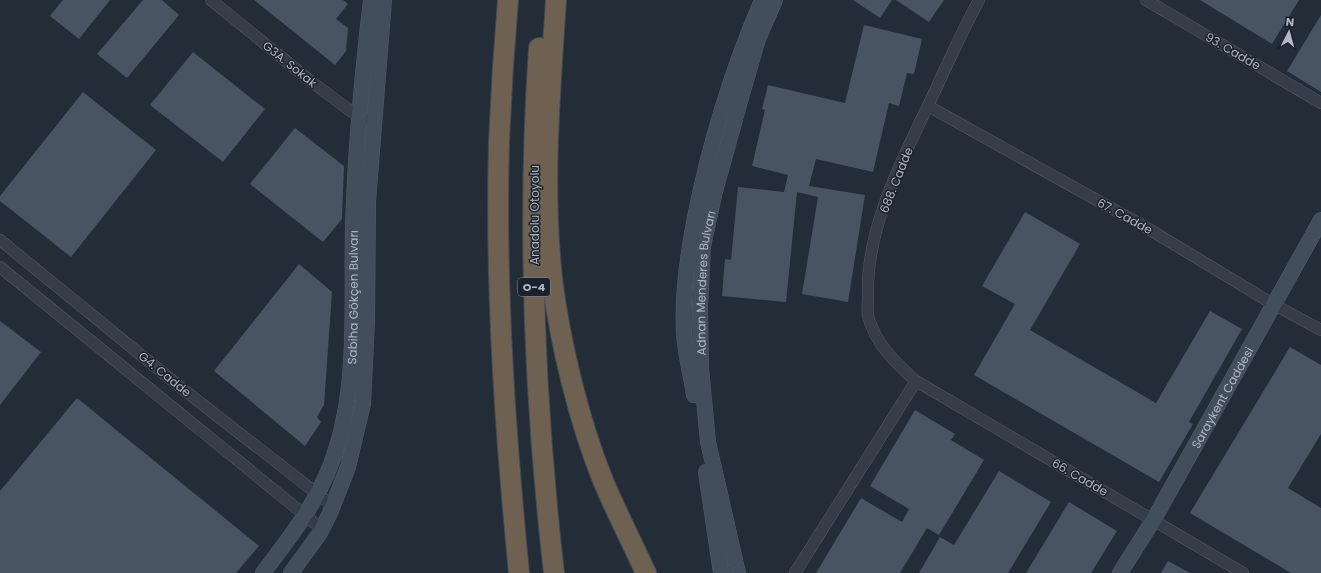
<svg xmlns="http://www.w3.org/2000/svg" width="1321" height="573" viewBox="0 0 1321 573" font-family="Poppins,sans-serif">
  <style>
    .building { fill: #485462 }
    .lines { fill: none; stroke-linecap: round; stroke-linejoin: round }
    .street-casing { stroke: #535c66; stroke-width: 12 }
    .secondary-casing { stroke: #535c66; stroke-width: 16 }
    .highway-casing { stroke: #404953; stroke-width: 22 }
    .street { stroke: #353e48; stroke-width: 11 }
    .secondary { stroke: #434e5b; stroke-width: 15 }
    .highway { stroke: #6e6152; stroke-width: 20 }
    .labels { text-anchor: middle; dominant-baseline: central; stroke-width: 3; stroke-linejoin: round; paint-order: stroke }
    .shield { fill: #1a232d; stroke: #838c97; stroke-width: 1 }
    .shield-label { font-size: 11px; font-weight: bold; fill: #b0b9c5 }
    .street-label { font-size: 12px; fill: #b0b9c5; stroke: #1a232d }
  </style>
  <rect width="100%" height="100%" fill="#222d38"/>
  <path class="building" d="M63,0H110L79,39L50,16Z
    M143,0H162L179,15L127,78L97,54Z
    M254,0H343L348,4L336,19L348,28L346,51L335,65Z
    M853,0H892L880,18Z
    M896,0H944L929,22Z
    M1200,0H1299L1272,44Z
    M1321,15V92L1287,71Z
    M864,25L922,39L914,74L907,73L899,106L889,103L873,172L816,159L809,186L865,195L848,302L802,294L818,197L797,192L786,302L722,296L725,259L731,260L738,187L784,192L788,175L752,166L765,110L762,109L768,85L845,103Z
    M193,52L265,109L223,162L150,105Z
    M83,92L156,150L71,257L0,201V196Z
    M295,128L344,166L342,219L323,242L250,184Z
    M1025,212L1080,244L1030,330L1156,403L1210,311L1242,329L1189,422L1193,424L1159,482L974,375L1015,304L982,286Z
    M299,264L332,292L324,405L317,417L321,422L305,446L214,371Z
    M0,321L41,352L0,405Z
    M1290,347L1321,365V434L1288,488L1321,508V573H1291L1190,513Z
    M77,398L259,546L236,573H0V491Z
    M915,410L955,434L951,440L984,460L939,535L927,528L900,573H816L861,498L902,522L909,509L870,486Z
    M999,471L1051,502L1008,573H919L940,537L954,545Z
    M1069,502L1117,531L1091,573H1026Z
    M1168,561L1190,573H1161Z"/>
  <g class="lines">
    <g class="street-casing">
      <path id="street" d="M211,0L313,83L360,118H365
        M979,0C962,31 948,63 933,95C904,157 866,225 868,295C868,302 867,310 868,316C875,343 896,364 916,381L1243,573
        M1146,0L1321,103
        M928,106L1147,228L1273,304L1321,330
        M0,240L184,390L333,506
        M0,267L322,529
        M795,573L916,381"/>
    </g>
    <g class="secondary-casing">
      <g id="secondary">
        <path d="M694,395C691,374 685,353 684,332C682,294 688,255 695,217C710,142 732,70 762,0"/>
        <path d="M706,472L721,573"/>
        <path id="s1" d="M263,573C287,541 311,511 327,474C360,397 351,311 353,229C355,153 362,76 371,0"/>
        <path d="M291,573L320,533L330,513L348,467L363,404L367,321L368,201L384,0"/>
        <path id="s2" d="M738,573L708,442L701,368L700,306L703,246L715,191L742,94L758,39L775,0"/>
        <path id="s3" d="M1120,573L1154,519L1321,220"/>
      </g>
    </g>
    <g class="highway-casing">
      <path id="highway" d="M508,0C504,47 501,94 499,142C495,286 505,430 519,573
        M556,0C550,92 542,186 552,278C560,343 579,422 604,483C617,513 632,543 646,573
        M539,48C527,223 534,399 554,573"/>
    </g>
    <use href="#street" class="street"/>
    <use href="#secondary" class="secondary"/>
    <use href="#highway" class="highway"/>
  </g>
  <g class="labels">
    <rect class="shield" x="518" y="278" width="32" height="18" rx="3"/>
    <g class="shield-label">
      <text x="534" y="287">O-4</text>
    </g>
    <g class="street-label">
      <text transform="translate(1233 51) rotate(30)">93. Cadde</text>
      <text transform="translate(290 64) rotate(39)">G3A. Sokak</text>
      <text transform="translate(896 180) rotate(-68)">688. Cadde</text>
      <text transform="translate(534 215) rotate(-90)">Anadolu Otoyolu</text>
      <text transform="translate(1125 216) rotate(29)">67. Cadde</text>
      <text stroke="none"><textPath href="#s2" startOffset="294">Adnan Menderes Bulvarı</textPath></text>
      <text stroke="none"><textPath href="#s1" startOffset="298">Sabiha Gökçen Bulvarı</textPath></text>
      <text transform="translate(165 374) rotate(39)">G4. Cadde</text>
      <text stroke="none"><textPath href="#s3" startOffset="203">Saraykent Caddesi</textPath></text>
      <text transform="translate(1080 477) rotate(30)">66. Cadde</text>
    </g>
  </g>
  <g transform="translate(1289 32) rotate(6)" stroke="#1a232d" stroke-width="3" paint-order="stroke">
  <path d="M0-3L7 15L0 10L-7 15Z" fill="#b0b9c5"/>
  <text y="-6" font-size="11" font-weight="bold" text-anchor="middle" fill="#b0b9c5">N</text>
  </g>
</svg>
